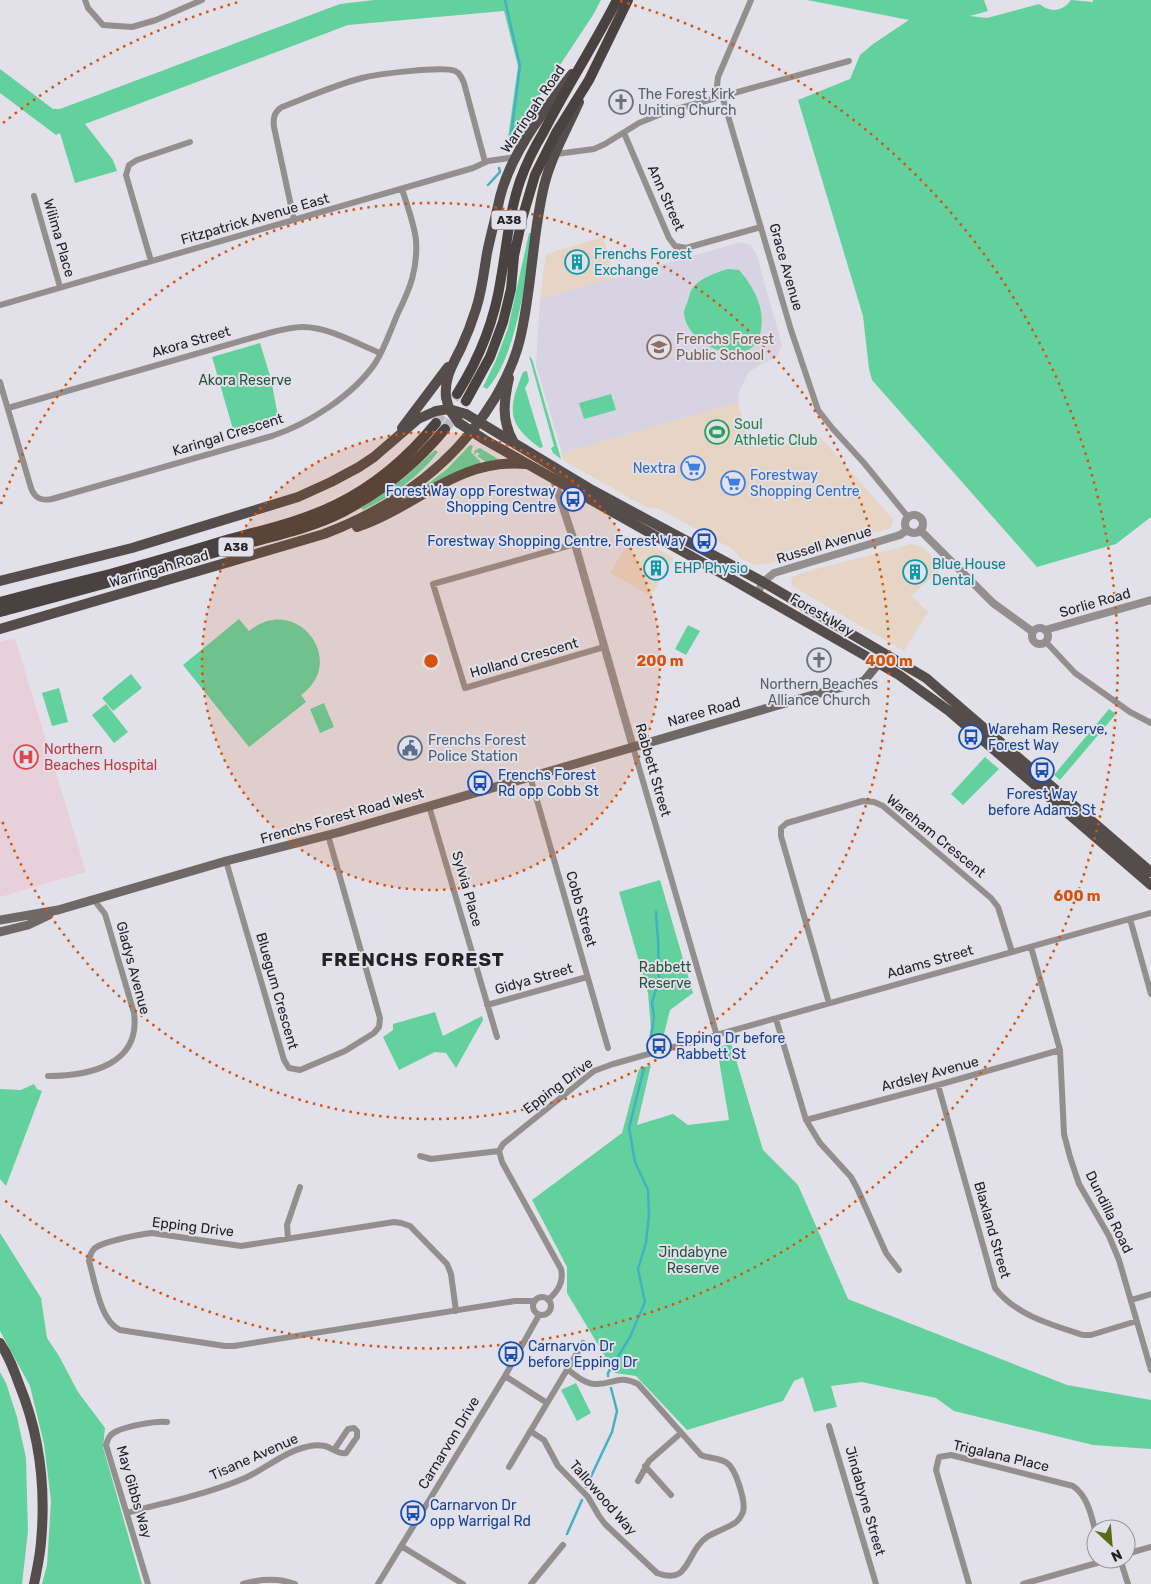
<svg xmlns="http://www.w3.org/2000/svg" width="1151" height="1584" viewBox="0 0 1151 1584" font-family="Rubik,sans-serif">
  <style>
    .commercial { fill: #e6d4c4 }
    .built { fill: #d7d3e2 }
    .medical { fill: #e8d0da }
    .green { fill: #63d19e }
    .lines { fill: none; stroke-linecap: round; stroke-linejoin: round }
    .stream { stroke: #43b0c4; stroke-width: 2.5 }
    .trunk-tunnel { stroke: #bcbac1; stroke-width: 10; stroke-dasharray: 10 5; stroke-linecap: butt }
    .minor { stroke: #938f8e; stroke-width: 6 }
    .tertiary { stroke: #938f8e; stroke-width: 8 }
    .secondary { stroke: #6e6867; stroke-width: 9 }
    .primary { stroke: #544d4b; stroke-width: 10 }
    .trunk { stroke: #494240; stroke-width: 10 }
    .primary-bridge { stroke: #544d4b; stroke-width: 10 }
    .ring { fill: none; stroke: #d4540e; stroke-width: 2.5; stroke-dasharray: 2.5 5 }
    .labels { text-anchor: middle; dominant-baseline: central; stroke-width: 4; stroke-linejoin: round; paint-order: stroke }
    .shield { fill: #e2e0e8; stroke: #5c5b60; stroke-width: 1 }
    .shield-label { font-size: 12px; font-weight: bold; fill: #232225 }
    .worship-label { font-size: 14px; fill: #5b616d; stroke: #e2e0e8; text-anchor: start }
    .street-label { font-size: 14px; fill: #232225; stroke: #e2e0e8 }
    .culture-label { font-size: 14px; fill: #0d838f; stroke: #e2e0e8; text-anchor: start }
    .education-label { font-size: 14px; fill: #785e54; stroke: #e2e0e8; text-anchor: start }
    .park-label { font-size: 14px; fill: #27543e; stroke: #e2e0e8 }
    .leisure-label { font-size: 14px; fill: #27864d; stroke: #e2e0e8; text-anchor: start }
    .shop-label { font-size: 14px; fill: #366cbe; stroke: #e2e0e8; text-anchor: end }
    .transit-label { font-size: 14px; fill: #164399; stroke: #e2e0e8; text-anchor: start }
    .service-label { font-size: 14px; fill: #4e5e75; stroke: #e2e0e8; text-anchor: start }
    .health-label { font-size: 14px; fill: #be3a42; stroke: #e2e0e8; text-anchor: start }
    .district-label { font-size: 19px; font-weight: bold; letter-spacing: 1px; fill: #232225; stroke: #e2e0e8 }
    .centre { fill: #d4540e; stroke: #e2e0e8; stroke-width: 2.5 }
    .ring-label { font-size: 15px; text-anchor: middle; font-weight: bold; fill: #d4540e; stroke: #e2e0e8; stroke-width: 4; stroke-linejoin: round; paint-order: stroke }
  </style>
  <rect width="100%" height="100%" fill="#e2e0e8"/>
  <path class="commercial" d="M603,237L615,278L540,299L546,254Z
    M738,402L747,435L773,448L802,439L810,434H815L821,438L893,519L891,528L767,564L756,565L746,561L739,557L734,550L660,509L646,507L563,460L562,453Z
    M633,535L674,558L651,596L610,573Z
    M912,544L923,548L943,567L911,596L928,612L904,651L792,586L791,581L793,577L798,574Z"/>
  <path class="built" d="M741,242L750,245L756,253L782,345L778,355L773,359L756,367L748,373L739,392L738,402L562,453L536,365L540,299Z"/>
  <path class="medical" d="M15,638L86,872L0,897V642Z"/>
  <path class="green" d="M374,0H601L593,15L507,145L518,66L504,11L348,25L85,124L113,160L117,171L75,183L60,133L56,135L0,93V69L53,109H60L340,4Z
    M807,0H984L988,11L970,16L987,18L1039,4C1051,13 1062,12 1071,0L1093,2V0H1151V517L1116,544L1037,567L872,380L869,369L863,316L798,100L850,79L860,55L873,44L909,20Z
    M529,233H532C526,277 517,356 487,389L483,387L496,360L508,328Z
    M728,269L739,270C753,286 765,307 761,329C755,376 683,346 684,311C685,308 687,303 688,300C689,297 690,292 692,289C698,279 717,272 728,269Z
    M260,343L271,379L279,422L235,436L212,357Z
    M529,356L532,359L561,459L553,453L551,448L554,446Z
    M527,371L529,381L525,388L543,447L540,448C506,423 508,409 523,372Z
    M611,394L616,410L584,419L579,403Z
    M470,445L473,446L471,452L480,461L481,464L417,492L447,469Z
    M478,448H480L498,459L487,463L477,456L480,454L476,452V455L474,453L475,450L479,449Z
    M435,450L438,452C418,478 392,496 363,510L361,508L404,478Z
    M239,619L249,631C296,592 349,661 301,695L306,702L249,747L183,665Z
    M688,625L700,631L686,655L675,649Z
    M131,674L142,688L113,711L102,698Z
    M59,688L68,722L52,726L42,693Z
    M324,703L334,727L320,733L310,709Z
    M106,704L128,732L114,743L92,715Z
    M1109,709L1116,714L1060,780L1054,775Z
    M985,757L999,769L963,805L951,794Z
    M660,880L693,993L670,1010L663,1038L652,1041L648,993L619,892Z
    M435,1012L443,1036L482,1016L483,1020L456,1068L446,1053L435,1052L399,1070L383,1037L393,1030V1024Z
    M731,1043L763,1150L798,1185L848,1299L1067,1385L1151,1400V1449L1093,1445L954,1411L936,1398L862,1382L831,1386L837,1407L814,1412L803,1377L794,1381L783,1401L687,1430L636,1376L615,1373L567,1293V1267L532,1200L622,1133L639,1069L651,1065L637,1125L673,1114L688,1125L729,1120L717,1048Z
    M34,1084L37,1089L42,1091L6,1186L0,1179V1089L21,1090Z
    M0,1233L41,1298L47,1338L59,1356L78,1392L105,1428L103,1447L142,1584H42L47,1565L51,1501L44,1444L30,1386L0,1331Z
    M0,1372L6,1383L17,1417L26,1458L28,1531L22,1584H0Z
    M576,1383L591,1413L577,1421L561,1390Z"/>
  <g class="lines">
    <path class="stream" d="M505,0L520,66L511,135
      M488,185L500,172L499,168
      M649,1047L654,1017L652,1002L659,981L658,940L656,912
      M608,1376V1373L630,1337L645,1302L638,1269L646,1243L649,1214L648,1190L635,1162L629,1128L644,1068
      M586,1487L612,1432L617,1411L611,1388
      M567,1534L582,1500"/>
    <path class="trunk-tunnel" d="M436,423L457,394
      M445,429L466,401"/>
    <path class="minor" d="M85,0L88,8L103,25L132,27L156,20L202,0
      M751,0L718,77L717,86L724,102L791,330L818,410L833,429L864,463L908,517
      M624,133L669,238L675,246L686,248L761,227
      M556,154L594,149L605,144L639,123L666,112L849,61
      M34,196L60,287
      M294,220L274,127C273,118 274,112 282,107C308,97 335,85 362,78C377,74 442,66 455,71C460,73 462,78 464,83L485,162
      M151,261L126,175L129,165L137,160L190,142
      M0,305L473,168L488,161L516,157
      M0,382L31,488C35,499 42,501 52,499L272,436C308,424 354,395 376,362C385,347 391,329 398,313C410,289 418,268 416,240C414,223 407,205 402,189
      M8,408L269,333C280,330 291,327 303,327C328,327 358,344 380,353
      M575,544L433,584L465,688L604,647
      M1046,642L1075,673L1130,712L1151,723
      M633,747L717,1036
      M530,776L608,1048
      M429,806L497,1037
      M226,861L284,1060L289,1068L300,1070L345,1051L374,1033L379,1027L380,1018L328,835
      M1130,919L1151,994
      M1031,947L1060,1050L1064,1134L1070,1157L1079,1184L1109,1236L1119,1260L1151,1370
      M829,1003L781,836V828L787,823L863,801L874,802L883,806L991,898L998,907L1012,952
      M487,1005L587,977
      M776,1019L806,1120L820,1143L851,1177L857,1188L886,1253L899,1270
      M48,1076C89,1076 141,1065 134,1013L105,914L94,900
      M938,1085L995,1288C1015,1315 1052,1325 1083,1335H1091L1137,1321
      M806,1120L938,1085L1060,1050
      M420,1156L431,1159L499,1151
      M288,1238L287,1225L300,1187
      M533 1306a9 9 0 1 1 18 0a9 9 0 1 1-18 0Z
      M548,1300C558,1291 564,1282 561,1269L502,1162L499,1151L503,1144L594,1071L613,1064L1151,913
      M1131,1300L1151,1294
      M456,1311L451,1274L447,1264L410,1226L401,1223L394,1222L241,1246L152,1233C141,1234 100,1242 94,1249C90,1253 90,1256 89,1261C95,1281 100,1321 120,1330L225,1346H234L515,1301H535
      M505,1376L547,1403
      M829,1426L876,1584
      M530,1431L544,1440L558,1466L588,1497L599,1516L605,1524L657,1573C685,1583 685,1564 698,1546C707,1533 720,1532 733,1524C737,1522 741,1517 743,1512C746,1502 736,1469 727,1463C719,1457 710,1459 701,1455L638,1384C617,1374 614,1385 595,1384C585,1384 575,1375 567,1369
      M645,1466L671,1495
      M509,1467L583,1343
      M638,1481L649,1461L681,1433
      M127,1513C166,1502 208,1494 245,1478C265,1469 284,1452 306,1447C312,1445 319,1445 325,1446C332,1448 339,1455 346,1453L357,1437V1431L354,1428L348,1429L334,1450
      M401,1546L463,1584
      M1126,1554L1151,1547
      M1120,1559L1128,1584
      M148,1584L106,1445C108,1439 109,1435 115,1432C126,1426 155,1421 167,1422
      M243,1584C260,1579 278,1578 295,1584
      M378,1584L505,1376L539,1315
      M531,1584L563,1545
      M969,1584L936,1470L939,1457L951,1455L1073,1486C1088,1496 1092,1518 1096,1534
      M1023,1584L1111,1559"/>
    <path class="tertiary" d="M553,477L575,544L633,747
      M905 524a9 9 0 1 1 18 0a9 9 0 1 1-18 0Z
      M920,530L993,603L1033,632
      M757,594L763,582L774,573L900,535L907,530
      M1032 636a8 8 0 1 1 16 0a8 8 0 1 1-16 0Z
      M1045,630L1151,600"/>
    <path class="secondary" d="M0,920L58,910L226,861L340,832L813,695L864,681L883,658
      M0,932L28,925L49,915"/>
    <path class="primary" d="M509,378C504,401 501,419 513,441
      M446,397C444,378 453,364 461,348C467,335 472,322 476,309C482,291 484,271 487,253C491,234 496,216 500,197C512,151 544,111 572,74
      M466,414L592,490L763,582L926,678L1151,872
      M459,423L485,440L728,577L899,675L949,711L1151,885
      M402,428L448,367
      M357,527C417,507 457,458 526,464
      M0,581L132,548L298,497L331,482L359,467L374,457L418,419L436,411
      M0,629L324,534C395,507 455,464 495,398C506,379 515,361 520,339C532,289 532,236 544,186C551,157 567,129 579,102
      M0,1343C9,1356 14,1370 19,1384C40,1435 46,1488 41,1542C40,1556 37,1570 34,1584"/>
    <path class="trunk" d="M457,394C479,359 495,319 501,278C507,245 509,213 520,181C526,164 534,148 543,133C566,88 594,45 617,0
      M466,401L490,357L503,322L511,289L514,256L522,219L535,175L556,133L589,80L628,0
      M0,602C36,592 73,583 110,574C149,563 187,552 226,540C263,530 303,521 337,504C376,485 409,456 436,423
      M0,612C78,591 157,570 234,547C270,537 310,529 343,512C383,491 416,464 445,429"/>
    <path class="primary-bridge" d="M446,397L449,409L459,423
      M436,411L449,409L466,414"/>
  </g>
  <circle cx="431" cy="661" r="229" fill="#d4540e" fill-opacity=".12"/>
  <g class="ring">
    <circle cx="431" cy="661" r="229"/>
    <path d="M1 504A458 458 0 1 1 1 818"/>
    <path d="M3 123A687 687 0 0 1 242 1M620 1A687 687 0 1 1 3 1199"/>
  </g>
  <defs>
    <g id="church-ring" transform="scale(1.25)"><circle r="9.5" fill="#e2e0e8" stroke="#6b7280" stroke-width="1.5"/><path d="M-1.2-6h2.4v3.5h3.3v2.4h-3.3V6h-2.4V-.1h-3.3v-2.4h3.3Z" fill="#6b7280"/></g>
    <g id="building-ring" transform="scale(1.25)"><circle r="9.5" fill="#e2e0e8" stroke="#0f9aa8" stroke-width="1.5"/><path d="M-4-6H4V6H1V3H-1V6H-4ZM-2.5-4.3h1.7v1.8h-1.7ZM.8-4.3h1.7v1.8H.8ZM-2.5-1h1.7V.8h-1.7ZM.8-1h1.7V.8H.8Z" fill="#0f9aa8"/></g>
    <g id="school-ring" transform="scale(1.25)"><circle r="9.5" fill="#e2e0e8" stroke="#8d6e63" stroke-width="1.5"/><path d="M0-5L7-2L0 1L-7-2ZM-4 1L0 2.5L4 1V4Q0 6-4 4Z" fill="#8d6e63"/></g>
    <g id="stadium-ring" transform="scale(1.25)"><circle r="9.5" fill="#e2e0e8" stroke="#2e9e5b" stroke-width="1.5"/><path d="M0-5a6.5 5 0 1 0 0 10a6.5 5 0 1 0 0-10ZM-3.5-1.8h7v3.6h-7Z" fill="#2e9e5b"/></g>
    <g id="supermarket-ring" transform="scale(1.25)"><circle r="9.5" fill="#e2e0e8" stroke="#3f7fe0" stroke-width="1.5"/><path d="M-6-5.5h2.5l.6 2H6L4.5 2H-2.5L-4.4-4H-6ZM-1.5 3.2a1.3 1.3 0 1 0 .1 0ZM3 3.2a1.3 1.3 0 1 0 .1 0Z" fill="#3f7fe0"/></g>
    <g id="bus-ring" transform="scale(1.25)"><circle r="9.5" fill="#e2e0e8" stroke="#1a4fb4" stroke-width="1.5"/><path d="M-5-6H5V4H4V6H2V4H-2V6H-4V4H-5ZM-3.5-4V0h7V-4ZM-3.5 1.2v1.5H-2V1.2ZM2 1.2v1.5H3.5V1.2Z" fill="#1a4fb4"/></g>
    <g id="civic-ring" transform="scale(1.25)"><circle r="9.5" fill="#e2e0e8" stroke="#5c6f8a" stroke-width="1.5"/><path d="M-.6-6.5H3V-4.5H.6V-3L4-1V1h2V6H-6V1h2V-1L-.6-3ZM-1.2 2.5V6h2.4V2.5Z" fill="#5c6f8a"/></g>
    <g id="hospital-ring" transform="scale(1.25)"><circle r="9.5" fill="#e2e0e8" stroke="#e0444e" stroke-width="1.5"/><path d="M-5-5h3v3.5h4V-5h3V5h-3V1.5h-4V5h-3Z" fill="#e0444e"/></g>
  </defs>
  <g fill-rule="evenodd">
    <use href="#church-ring" x="621" y="102"/>
    <use href="#building-ring" x="577" y="262"/>
    <use href="#school-ring" x="659" y="347"/>
    <use href="#stadium-ring" x="717" y="432"/>
    <use href="#supermarket-ring" x="693" y="468"/>
    <use href="#supermarket-ring" x="733" y="483"/>
    <use href="#bus-ring" x="573" y="499"/>
    <use href="#bus-ring" x="704" y="541"/>
    <use href="#building-ring" x="656" y="568"/>
    <use href="#building-ring" x="915" y="572"/>
    <use href="#church-ring" x="819" y="660"/>
    <use href="#bus-ring" x="971" y="737"/>
    <use href="#civic-ring" x="410" y="748"/>
    <use href="#hospital-ring" x="26" y="757"/>
    <use href="#bus-ring" x="1042" y="770"/>
    <use href="#bus-ring" x="480" y="783"/>
    <use href="#bus-ring" x="659" y="1046"/>
    <use href="#bus-ring" x="511" y="1354"/>
    <use href="#bus-ring" x="413" y="1513"/>
  </g>
  <g class="labels">
    <g class="shield">
      <rect x="491.5" y="210.5" width="35" height="19" rx="4"/>
      <rect x="218.5" y="537.5" width="35" height="19" rx="4"/>
    </g>
    <g class="shield-label">
      <text x="509" y="220">A38</text>
      <text x="236" y="547">A38</text>
    </g>
    <g class="worship-label">
      <text x="638" y="94">The Forest Kirk<tspan x="638" dy="16">Uniting Church</tspan></text>
      <text x="819" y="684" text-anchor="middle">Northern Beaches<tspan x="819" dy="16">Alliance Church</tspan></text>
    </g>
    <g class="street-label">
      <text transform="translate(533 109) rotate(-56)">Warringah Road</text>
      <text transform="translate(666 198) rotate(66)">Ann Street</text>
      <text transform="translate(255 219) rotate(-16)">Fitzpatrick Avenue East</text>
      <text transform="translate(59 238) rotate(74)">Wilima Place</text>
      <text transform="translate(786 267) rotate(74)">Grace Avenue</text>
      <text transform="translate(191 342) rotate(-16)">Akora Street</text>
      <text transform="translate(228 435) rotate(-17)">Karingal Crescent</text>
      <text transform="translate(824 545) rotate(-17)">Russell Avenue</text>
      <text transform="translate(159 569) rotate(-16)">Warringah Road</text>
      <text transform="translate(1095 603) rotate(-16)">Sorlie Road</text>
      <text transform="translate(822 615) rotate(30)">Forest Way</text>
      <text transform="translate(524 658) rotate(-16)">Holland Crescent</text>
      <text transform="translate(704 712) rotate(-16)">Naree Road</text>
      <text transform="translate(653 770) rotate(74)">Rabbett Street</text>
      <text transform="translate(342 816) rotate(-16)">Frenchs Forest Road West</text>
      <text transform="translate(936 836) rotate(39)">Wareham Crescent</text>
      <text transform="translate(467 889) rotate(74)">Sylvia Place</text>
      <text transform="translate(581 909) rotate(74)">Cobb Street</text>
      <text transform="translate(930 962) rotate(-16)">Adams Street</text>
      <text transform="translate(133 968) rotate(75)">Gladys Avenue</text>
      <text transform="translate(534 979) rotate(-16)">Gidya Street</text>
      <text transform="translate(277 991) rotate(74)">Bluegum Crescent</text>
      <text transform="translate(930 1074) rotate(-15)">Ardsley Avenue</text>
      <text transform="translate(558 1086) rotate(-37)">Epping Drive</text>
      <text transform="translate(1109 1212) rotate(64)">Dundilla Road</text>
      <text transform="translate(193 1227) rotate(7)">Epping Drive</text>
      <text transform="translate(992 1230) rotate(74)">Blaxland Street</text>
      <text transform="translate(449 1443) rotate(-59)">Carnarvon Drive</text>
      <text transform="translate(1001 1456) rotate(13)">Trigalana Place</text>
      <text transform="translate(254 1457) rotate(-24)">Tisane Avenue</text>
      <text transform="translate(134 1492) rotate(74)">May Gibbs Way</text>
      <text transform="translate(603 1498) rotate(49)">Tallowood Way</text>
      <text transform="translate(865 1501) rotate(74)">Jindabyne Street</text>
    </g>
    <g class="culture-label">
      <text x="594" y="254">Frenchs Forest<tspan x="594" dy="16">Exchange</tspan></text>
      <text x="932" y="564">Blue House<tspan x="932" dy="16">Dental</tspan></text>
      <text x="674" y="568">EHP Physio</text>
    </g>
    <g class="education-label">
      <text x="676" y="339">Frenchs Forest<tspan x="676" dy="16">Public School</tspan></text>
    </g>
    <g class="park-label">
      <text x="245" y="380">Akora Reserve</text>
      <text x="665" y="967">Rabbett<tspan x="665" dy="16">Reserve</tspan></text>
      <text x="693" y="1252">Jindabyne<tspan x="693" dy="16">Reserve</tspan></text>
    </g>
    <g class="leisure-label">
      <text x="734" y="424">Soul<tspan x="734" dy="16">Athletic Club</tspan></text>
    </g>
    <g class="shop-label">
      <text x="676" y="468">Nextra</text>
      <text x="750" y="475" text-anchor="start">Forestway<tspan x="750" dy="16">Shopping Centre</tspan></text>
    </g>
    <g class="transit-label">
      <text x="556" y="491" text-anchor="end">Forest Way opp Forestway<tspan x="556" dy="16">Shopping Centre</tspan></text>
      <text x="686" y="541" text-anchor="end">Forestway Shopping Centre, Forest Way</text>
      <text x="988" y="729">Wareham Reserve,<tspan x="988" dy="16">Forest Way</tspan></text>
      <text x="498" y="775">Frenchs Forest<tspan x="498" dy="16">Rd opp Cobb St</tspan></text>
      <text x="1042" y="794" text-anchor="middle">Forest Way<tspan x="1042" dy="16">before Adams St</tspan></text>
      <text x="676" y="1038">Epping Dr before<tspan x="676" dy="16">Rabbett St</tspan></text>
      <text x="528" y="1346">Carnarvon Dr<tspan x="528" dy="16">before Epping Dr</tspan></text>
      <text x="430" y="1505">Carnarvon Dr<tspan x="430" dy="16">opp Warrigal Rd</tspan></text>
    </g>
    <g class="service-label">
      <text x="428" y="740">Frenchs Forest<tspan x="428" dy="16">Police Station</tspan></text>
    </g>
    <g class="health-label">
      <text x="44" y="749">Northern<tspan x="44" dy="16">Beaches Hospital</tspan></text>
    </g>
    <g class="district-label">
      <text x="413" y="959">FRENCHS FOREST</text>
    </g>
  </g>
  <circle cx="431" cy="661" r="8" class="centre"/>
  <g class="ring-label">
    <text x="660" y="666">200 m</text>
    <text x="889" y="666">400 m</text>
    <text x="1077" y="901">600 m</text>
  </g>
  <g transform="translate(1111 1544) rotate(154)"><circle r="24" fill="#e2e0e8" stroke="#96949a"/>
  <path d="M0-4L9 19L0 12L-9 19Z" fill="#566d1c"/>
  <text y="-8" font-size="14" font-weight="bold" text-anchor="middle" fill="#232225">N</text>
  </g>
</svg>
